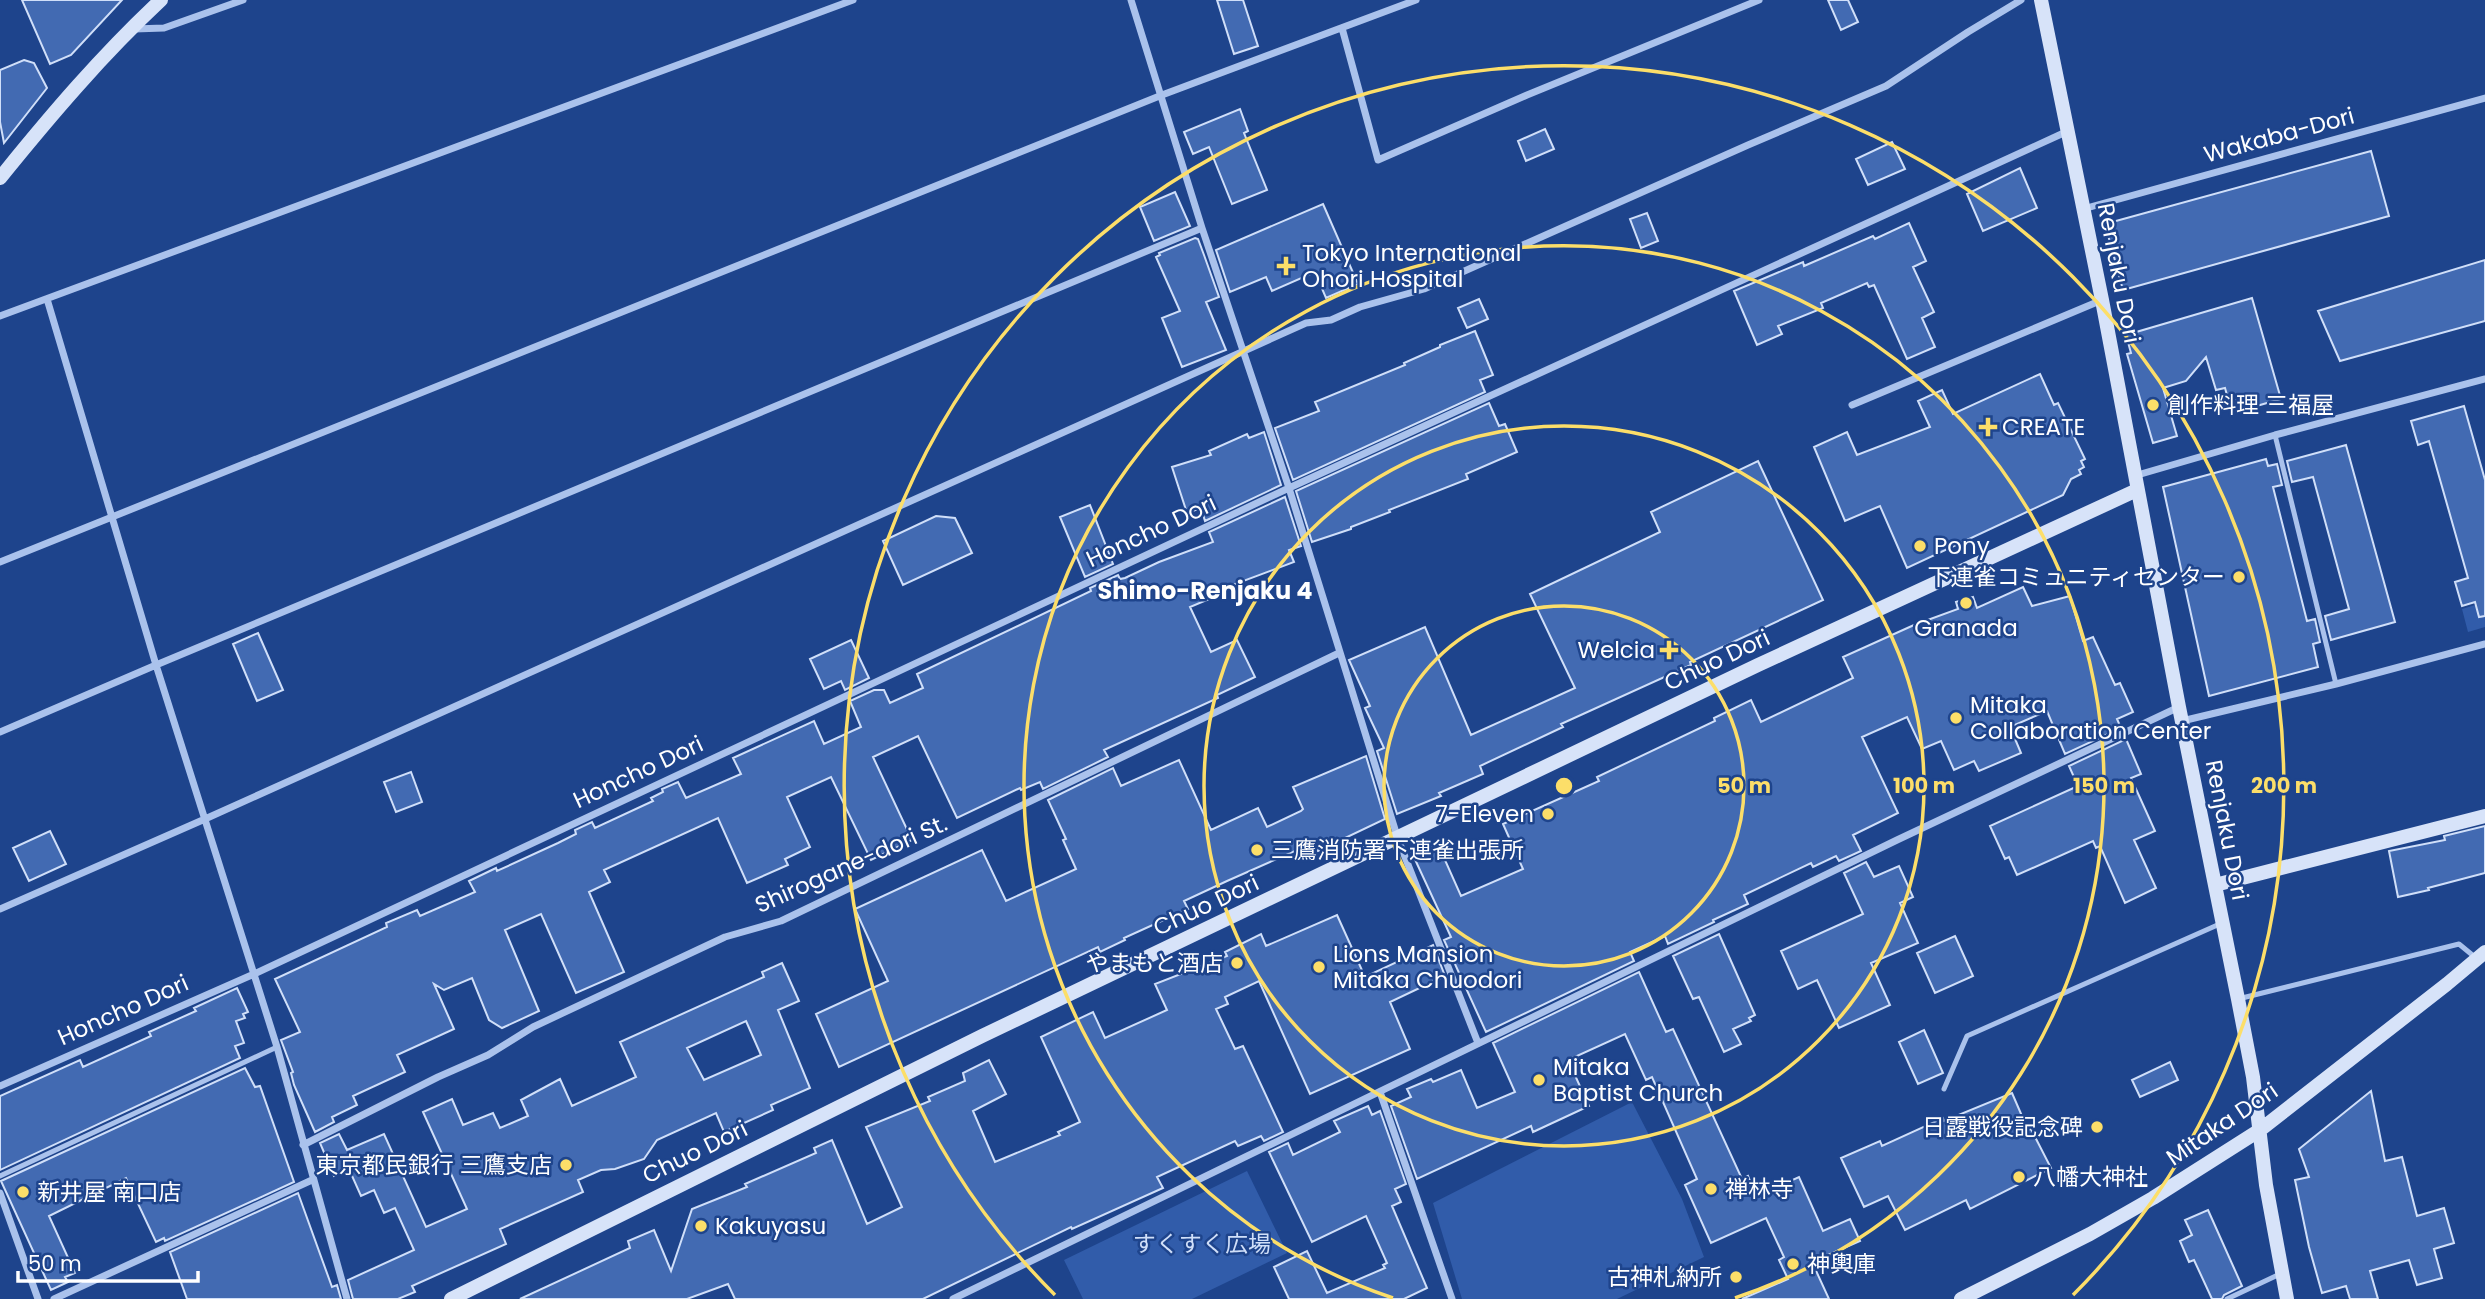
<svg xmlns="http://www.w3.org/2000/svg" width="2485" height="1299" viewBox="0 0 2485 1299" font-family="Poppins,'Noto Sans JP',sans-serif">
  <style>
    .green { fill: #315caa }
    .building { fill: #426ab2; stroke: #d0dff9; stroke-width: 2; fill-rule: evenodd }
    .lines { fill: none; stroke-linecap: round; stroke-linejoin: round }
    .lane { stroke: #aac2ec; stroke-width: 5 }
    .street { stroke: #aac2ec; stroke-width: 7 }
    .secondary { stroke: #d7e3f9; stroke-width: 14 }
    .ring { fill: none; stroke: #fcde69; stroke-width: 3.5 }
    .poi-dot { fill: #fcde69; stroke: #1e448c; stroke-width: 2.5 }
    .labels { text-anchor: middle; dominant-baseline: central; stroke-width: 5; stroke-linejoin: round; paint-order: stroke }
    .street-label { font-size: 23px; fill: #fff; stroke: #1e448c }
    .poi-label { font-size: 23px; fill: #fff; stroke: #1e448c; text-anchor: start }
    .park-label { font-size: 23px; fill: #d0dff9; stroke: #1e448c }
    .neighbourhood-label { font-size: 24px; font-weight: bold; fill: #fff; stroke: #1e448c }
    .centre { fill: #fcde69; stroke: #1e448c; stroke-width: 3.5 }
    .ring-label { font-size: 21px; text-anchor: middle; font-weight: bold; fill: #fcde69; stroke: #1e448c; stroke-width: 5; stroke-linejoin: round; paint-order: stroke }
  </style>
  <rect width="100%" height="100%" fill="#1e448c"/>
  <path class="green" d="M2485,602V627L2468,632L2462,609Z
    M1632,1102L1682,1199L1704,1257L1617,1299H1462L1433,1203Z
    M1247,1171L1287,1253L1192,1299H1083L1064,1260Z"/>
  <path class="building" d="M22,0H122L71,55L50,64Z
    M1217,0H1243L1258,46L1234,54Z
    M1828,0H1848L1858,22L1841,30Z
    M24,60L34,63L47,88L4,143L0,122V70Z
    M1240,109L1248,131L1244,133L1267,190L1232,204L1209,147L1193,154L1184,132Z
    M1545,129L1554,149L1526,161L1518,141Z
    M1892,142L1905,169L1868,185L1856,159Z
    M2371,151L2389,216L2123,290L2105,224Z
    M2020,168L2037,208L1983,231L1967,194Z
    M1175,192L1190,226L1154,241L1140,207Z
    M1323,204L1358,284L1326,298L1315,272L1272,291L1266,277L1230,292L1216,250Z
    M1647,213L1658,241L1641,248L1630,219Z
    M1909,223L1926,261L1913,267L1934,312L1922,318L1935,347L1907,359L1874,285L1869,287L1867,283L1821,303L1823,308L1778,326L1782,334L1757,345L1734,291L1803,262L1804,266L1873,236L1875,239Z
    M1195,238L1198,239L1204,255L1219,297L1206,302L1226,350L1182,367L1162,318L1180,311L1156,257L1160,255L1159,253Z
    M2485,260V321L2340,361L2318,311Z
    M2252,298L2281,399L2232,413L2225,388L2216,390L2206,357L2186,381L2163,388L2177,436L2153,443L2127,354L2131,353L2126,335Z
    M1479,299L1488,319L1467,328L1458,308Z
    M1475,331L1493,375L1480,380L1485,392L1293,480L1275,428L1319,411L1315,402L1405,365L1404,363L1440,347V345Z
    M2040,374L2054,405L2058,403L2085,459L2081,461L2084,467L2079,470L2081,474L2071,479L2063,495L1907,568L1880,506L1845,521L1814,447L1847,432L1857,455L1930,427L1918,401L1942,390L1953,414Z
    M1489,403L1499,426L1505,424L1517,452L1466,474L1468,479L1389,510L1390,512L1351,527V529L1312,542L1296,491Z
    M2464,406L2485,480V616L2479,617L2475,602L2462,606L2455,582L2468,578L2429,441L2418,445L2411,421Z
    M1264,432L1281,485L1205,521L1201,508L1187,513L1172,467L1211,455L1209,451L1247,434L1249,438Z
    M2346,445L2395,622L2331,640L2325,616L2349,609L2313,477L2292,482L2287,461Z
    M2266,459L2268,466L2277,464L2282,485L2273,487L2307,621L2315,619L2320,642L2313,644L2318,667L2209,696L2163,487Z
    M1758,461L1823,600L1690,662L1691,665L1561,724L1563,727L1480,766L1483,774L1439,793L1441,796L1397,814L1377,751L1384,748L1365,708L1370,706L1349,660L1425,627L1471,735L1575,688L1530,594L1660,532L1651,512Z
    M1285,497L1301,546L1289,550L1294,562L1219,590L1221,594L1190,607L1211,652L1237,640L1255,677L1217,695L1218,698L1104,750L1108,757L1043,789L1040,782L1021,790L1020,788L957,818L918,736L873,757L912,840L871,860L831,777L787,797L810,847L785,859L788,865L747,883L718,818L604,870L610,882L589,892L624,972L576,993L541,914L505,930L539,1011L502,1028L489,1020L472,978L444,990L434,984L454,1029L397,1055L405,1072L353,1096L357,1105L332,1117L334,1122L315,1132L294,1085L291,1073L293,1072L281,1040L300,1032L275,979L387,927L386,923L417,910L420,916L475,892L469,881L496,868L497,871L558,843L576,834L575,830L592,822L595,828L653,801L651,798L663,792L662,789L678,782L686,798L741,774L733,758L814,721L824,744L861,727L850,701L874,690H884L890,703L923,688L917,674L1091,591L1090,588L1118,575L1120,579L1125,578L1159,562L1213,542L1209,532Z
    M1090,505L1113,564L1085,577L1060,517Z
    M936,516L955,518L972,553L903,585L883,541Z
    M2023,587L2032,606L2070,596L2083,641L2093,637L2115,685L2120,683L2133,712L2117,719L2121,728L2065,754L2047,711L2010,727L2021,753L1979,771L1974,761L1954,770L1941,741L1922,749L1907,717L1862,737L1898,813L1853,835L1861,851L1839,861L1836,856L1813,867L1811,863L1744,895L1748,904L1713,920L1714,922L1668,944L1665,936L1630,952L1634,961L1486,1032L1444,940L1451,937L1412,853L1437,842L1461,896L1523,869L1503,824L1599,781L1597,777L1715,721L1714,718L1751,700L1761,722L1853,678L1843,657L1914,625L1958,609L1956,602L1973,597L1977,608Z
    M258,633L283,690L257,701L233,644Z
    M851,640L869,678L845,690L841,681L824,689L810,659Z
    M2126,739L2141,774L2131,778L2155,831L2134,840L2156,888L2125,903L2100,846L2096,848L2093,841L2017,875L2009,857L2005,859L1990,826L2078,786L2069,766Z
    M1366,756L1385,819L1318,851L1313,843L1227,881L1184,901L1188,909L1124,938L1125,940L1100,952L1098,947L839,1067L816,1014L888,981L855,909L982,850L1006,901L1076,869L1063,840L1066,839L1048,800L1113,768L1121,786L1179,760L1211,830L1258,808L1267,827L1301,811L1303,809L1293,787Z
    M411,772L422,802L396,812L384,782Z
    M2485,826V873L2428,888L2429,890L2398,897L2389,851L2445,840L2444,836Z
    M50,831L66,864L29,881L13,848Z
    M1866,862L1874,877L1899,866L1913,897L1900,903L1918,943L1871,963L1890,1005L1839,1028L1817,980L1798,989L1781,951L1863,914L1844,873Z
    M1337,915L1365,977L1433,945L1445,976L1390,1002L1410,1049L1310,1094L1259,981L1225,997L1228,1004L1216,1009L1235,1049L1243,1046L1283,1132L1264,1141L1261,1136L1238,1146L1235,1141L1157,1177L1163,1188L1072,1229L1071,1227L923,1299H735L728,1284L687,1299H520L630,1248L628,1241L654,1230L671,1271L692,1209L747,1187L745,1184L816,1153L814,1148L832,1140L867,1224L902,1207L866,1127L930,1101L928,1097L965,1081L963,1073L989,1060L1006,1094L973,1111L995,1162L1060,1135L1058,1132L1080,1122L1041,1037L1093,1012L1105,1038L1167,1010L1155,984L1227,956L1225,952L1261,934L1266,946Z
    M1719,934L1755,1015L1749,1018L1751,1021L1733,1029L1741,1044L1724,1052L1699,997L1693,999L1673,956Z
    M1955,936L1973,976L1935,993L1917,953Z
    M782,963L799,1001L778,1010L810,1088L771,1105L773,1110L724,1132L716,1113L657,1140L644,1159L615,1169L601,1170L578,1180L583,1192L500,1229L506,1244L412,1286L415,1292L398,1299H353L348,1280L414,1250L395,1208L384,1213L374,1190L361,1196L349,1169L334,1176L320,1143L339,1134L347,1150L384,1134L426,1227L467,1209L423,1112L452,1099L463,1125L493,1113L500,1128L528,1116L521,1100L560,1079L572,1106L636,1077L620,1042L764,977L762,972ZM746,1021L761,1055L704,1080L687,1048Z
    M1639,972L1666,1032L1673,1029L1742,1179L1748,1176L1754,1191L1783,1178L1786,1183L1799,1177L1823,1231L1850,1219L1860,1241L1812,1262L1829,1299H1742L1788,1279L1779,1260L1784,1257L1766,1218L1711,1243L1685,1185L1697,1179L1652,1077L1646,1080L1625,1034L1568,1060L1589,1106L1533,1132L1531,1126L1417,1179L1391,1106L1411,1097L1407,1089L1431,1079L1433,1082L1461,1070L1477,1108L1515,1092L1493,1043Z
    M237,988L248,1012L243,1014L245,1018L236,1021L244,1043L235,1046L240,1058L0,1170V1096L80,1060L83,1067L151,1036L149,1032L196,1011L194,1008Z
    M1924,1030L1943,1073L1918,1084L1899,1042Z
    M2170,1062L2178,1080L2140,1097L2132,1080Z
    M245,1068L255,1087L260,1086L294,1182L165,1241L164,1238L156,1242L126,1178L49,1216L75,1273L65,1277L68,1282L51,1290L1,1181Z
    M2371,1091L2385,1161L2402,1157L2417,1216L2444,1208L2454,1243L2434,1249L2442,1278L2417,1285L2409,1260L2370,1271L2378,1299H2350L2346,1286L2322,1293L2309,1247L2295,1180L2309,1177L2299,1149Z
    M2012,1093L2028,1130L2031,1129L2051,1168L1970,1209L1966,1200L1905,1230L1888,1196L1864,1207L1841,1158L1880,1141L1882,1146L1943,1118L1944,1121Z
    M1368,1106L1372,1115L1380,1111L1406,1184L1395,1189L1401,1202L1392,1206L1427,1288L1404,1299H1289L1274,1267L1307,1251L1327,1293L1385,1268L1383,1265L1387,1263L1366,1216L1312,1242L1269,1152L1288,1143L1293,1155L1340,1132L1334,1121Z
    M298,1193L332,1287L337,1285L341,1299H187L170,1252Z
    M2208,1210L2242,1286L2224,1295L2222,1299H2212L2194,1260L2189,1262L2180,1241L2192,1235L2185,1220Z"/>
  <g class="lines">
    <path class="lane" d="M2275,435L2336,684
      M2238,999L2459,944L2476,958
      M1944,1089L1967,1036L2222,923
      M0,1176L277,1047
      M2227,1299L2280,1274"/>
    <path class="street" d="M1131,0L1202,228L1289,488L1398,839L1478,1043
      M1342,28L1378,160L1527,95L1759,0
      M134,29L164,28L243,0
      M2083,209L2485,98
      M47,299L156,665L277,1047L347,1299
      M0,316L853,0
      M1852,405L2102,300
      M2134,476L2275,435L2485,379
      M0,562L1162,95L1416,0
      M2182,721L2336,684L2485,644
      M0,732L156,665L1202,228
      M0,909L205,819L1306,323L1331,320L1360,307L1424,289L1748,145L1886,86L1968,32L2021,0
      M0,1086L254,974L1289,488L2068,131
      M1380,1092L1452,1299
      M303,1145L438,1077L488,1055L533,1027L725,937L781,921L1339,653
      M0,1193L38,1299
      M54,1299L312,1180
      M953,1299L1897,840L2179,707"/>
    <path class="secondary" d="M2041,0L2102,300L2179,707L2238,999L2253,1077L2266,1185L2287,1299
      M0,178C51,115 102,55 161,0
      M2215,885L2485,816
      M451,1299L982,1036L1758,665L2137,490
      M1961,1299L2090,1234L2153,1198L2260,1130L2447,984L2485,952"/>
  </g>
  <g class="ring">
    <circle cx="1564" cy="786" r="180"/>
    <circle cx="1564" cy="786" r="360"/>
    <path d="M1393 1298A540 540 0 1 1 1735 1298"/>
    <path d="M1055 1295A720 720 0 1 1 2073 1295"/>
  </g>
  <g class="poi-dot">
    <path d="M1282.5 255.5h7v7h7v7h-7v7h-7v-7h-7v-7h7z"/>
    <circle cx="2153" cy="405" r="7"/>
    <path d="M1984.5 416.5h7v7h7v7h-7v7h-7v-7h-7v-7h7z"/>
    <circle cx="1920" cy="546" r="7"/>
    <circle cx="2239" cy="577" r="7"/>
    <circle cx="1966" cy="603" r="7"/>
    <path d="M1665.5 639.5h7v7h7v7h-7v7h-7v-7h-7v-7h7z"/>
    <circle cx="1956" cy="718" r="7"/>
    <circle cx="1548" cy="814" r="7"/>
    <circle cx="1257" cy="850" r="7"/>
    <circle cx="1237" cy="963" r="7"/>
    <circle cx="1319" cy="967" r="7"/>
    <circle cx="1539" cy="1080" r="7"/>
    <circle cx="2097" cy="1127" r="7"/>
    <circle cx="566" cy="1165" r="7"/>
    <circle cx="2019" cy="1177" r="7"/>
    <circle cx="1711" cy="1189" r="7"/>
    <circle cx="23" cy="1192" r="7"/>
    <circle cx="701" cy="1226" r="7"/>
    <circle cx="1793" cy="1264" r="7"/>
    <circle cx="1736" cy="1277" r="7"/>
  </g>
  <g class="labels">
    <g class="street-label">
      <text transform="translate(2279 135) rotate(-15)">Wakaba-Dori</text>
      <text transform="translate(2119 273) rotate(79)">Renjaku Dori</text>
      <text transform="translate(1151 531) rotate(-25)">Honcho Dori</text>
      <text transform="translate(1717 660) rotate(-25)">Chuo Dori</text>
      <text transform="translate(638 772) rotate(-25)">Honcho Dori</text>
      <text transform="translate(2227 830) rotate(79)">Renjaku Dori</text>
      <text transform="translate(851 864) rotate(-24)">Shirogane-dori St.</text>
      <text transform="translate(1206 905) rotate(-25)">Chuo Dori</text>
      <text transform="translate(123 1010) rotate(-24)">Honcho Dori</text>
      <text transform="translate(2222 1124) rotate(-34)">Mitaka Dori</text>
      <text transform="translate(695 1152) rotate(-26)">Chuo Dori</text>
    </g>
    <g class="poi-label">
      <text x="1302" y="253">Tokyo International<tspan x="1302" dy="26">Ohori Hospital</tspan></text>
      <text x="2167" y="405">創作料理 三福屋</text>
      <text x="2002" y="427">CREATE</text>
      <text x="1934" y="546">Pony</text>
      <text x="2225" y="577" text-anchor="end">下連雀コミュニティセンター</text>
      <text x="1966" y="628" text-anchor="middle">Granada</text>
      <text x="1655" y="650" text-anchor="end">Welcia</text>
      <text x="1970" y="705">Mitaka<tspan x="1970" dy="26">Collaboration Center</tspan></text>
      <text x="1534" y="814" text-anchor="end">7-Eleven</text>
      <text x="1271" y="850">三鷹消防署下連雀出張所</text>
      <text x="1333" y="954">Lions Mansion<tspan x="1333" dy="26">Mitaka Chuodori</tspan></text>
      <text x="1223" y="963" text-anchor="end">やまもと酒店</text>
      <text x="1553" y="1067">Mitaka<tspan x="1553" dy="26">Baptist Church</tspan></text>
      <text x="2083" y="1127" text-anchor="end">日露戦役記念碑</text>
      <text x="552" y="1165" text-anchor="end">東京都民銀行 三鷹支店</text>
      <text x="2033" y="1177">八幡大神社</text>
      <text x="1725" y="1189">禅林寺</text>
      <text x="37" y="1192">新井屋 南口店</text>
      <text x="715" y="1226">Kakuyasu</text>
      <text x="1807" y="1264">神輿庫</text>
      <text x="1722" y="1277" text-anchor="end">古神札納所</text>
    </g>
    <g class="park-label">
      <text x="1202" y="1244">すくすく広場</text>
    </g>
    <g class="neighbourhood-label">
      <text x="1205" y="590">Shimo-Renjaku 4</text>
    </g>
  </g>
  <circle cx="1564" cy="786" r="10" class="centre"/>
  <g class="ring-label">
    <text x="1744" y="793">50 m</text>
    <text x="1924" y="793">100 m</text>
    <text x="2104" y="793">150 m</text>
    <text x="2284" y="793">200 m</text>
  </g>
  <path d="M18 1271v10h180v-10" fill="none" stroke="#ffffff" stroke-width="3.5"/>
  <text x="28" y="1271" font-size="21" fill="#ffffff" stroke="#1e448c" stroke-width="5" paint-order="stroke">50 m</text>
</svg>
